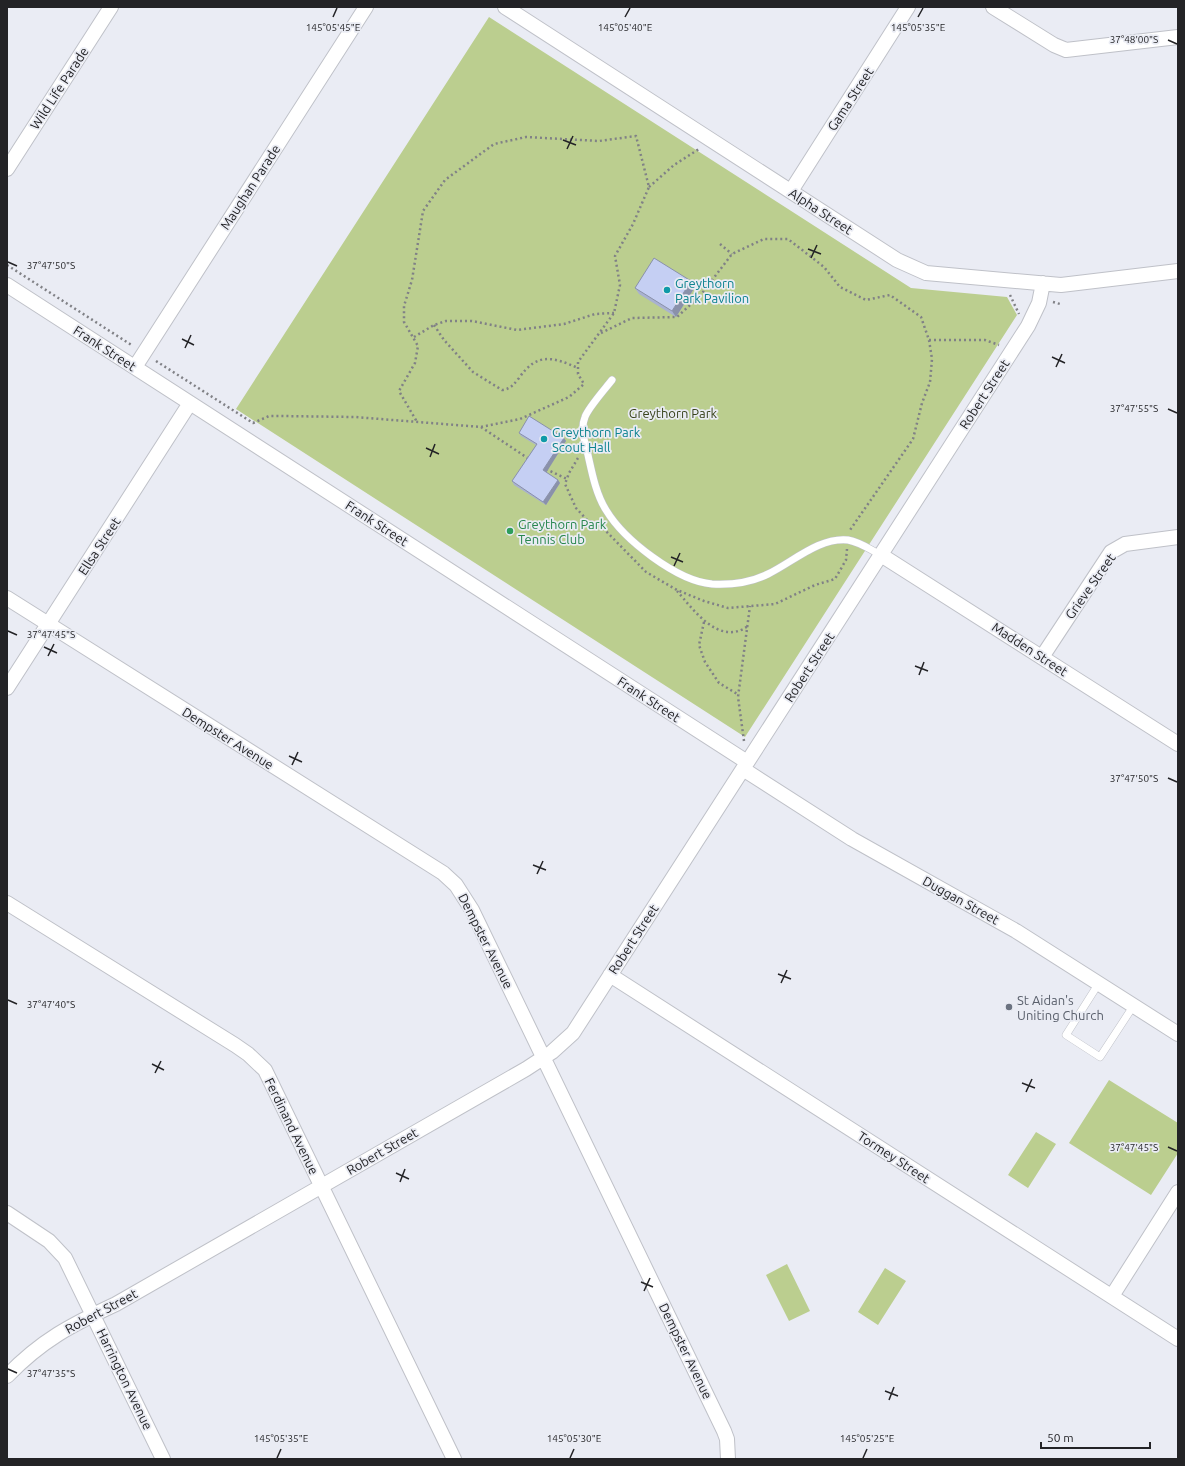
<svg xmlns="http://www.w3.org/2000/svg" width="1185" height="1466" viewBox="0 0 1185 1466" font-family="Ubuntu,sans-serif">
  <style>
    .green { fill: #bbce8f }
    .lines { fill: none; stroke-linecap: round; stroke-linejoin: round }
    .lane-casing { stroke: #bfc1c8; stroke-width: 8 }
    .street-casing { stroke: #bfc1c8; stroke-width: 16 }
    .path { stroke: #808186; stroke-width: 2.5; stroke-dasharray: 2 3; stroke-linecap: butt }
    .lane { stroke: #fff; stroke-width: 7 }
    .street { stroke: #fff; stroke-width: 14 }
    .wall { fill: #a9b2d1 }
    .shaded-wall { fill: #8a91aa }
    .building { fill: #c5cff3; stroke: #8a91aa }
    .ticks { fill: none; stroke: #232326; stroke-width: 1.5 }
    .culture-dot { fill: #0f9aa8; stroke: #eaecf4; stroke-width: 1.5 }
    .leisure-dot { fill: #2e9e5b; stroke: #eaecf4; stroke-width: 1.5 }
    .worship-dot { fill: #6b7280; stroke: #eaecf4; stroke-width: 1.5 }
    .labels { text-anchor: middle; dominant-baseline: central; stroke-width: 3.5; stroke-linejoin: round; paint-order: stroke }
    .street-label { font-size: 13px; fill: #232326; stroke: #eaecf4 }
    .culture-label { font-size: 13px; fill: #0d838f; stroke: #eaecf4; text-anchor: start }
    .park-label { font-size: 13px; fill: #38431b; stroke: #eaecf4 }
    .leisure-label { font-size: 13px; fill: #27864d; stroke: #eaecf4; text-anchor: start }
    .worship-label { font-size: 13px; fill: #5b616d; stroke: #eaecf4; text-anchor: start }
    .ticks-label { font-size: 10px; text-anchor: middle; fill: #232326; stroke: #eaecf4; stroke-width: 3.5; stroke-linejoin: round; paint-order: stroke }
  </style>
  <rect width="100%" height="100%" fill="#eaecf4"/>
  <path class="green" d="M489,17L911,288L1007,297L1017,315L745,737L236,409Z
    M1109,1080L1178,1123V1153L1151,1195L1069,1143Z
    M1036,1132L1056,1144L1028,1188L1008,1175Z
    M787,1264L810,1311L789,1321L766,1275Z
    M885,1268L906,1281L878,1325L858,1312Z"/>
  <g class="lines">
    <g class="lane-casing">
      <path id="lane" d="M612,380C605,389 588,408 585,417C580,429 585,443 588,455C592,473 596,494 606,510C624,540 677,581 712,584C731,585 752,582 768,574C793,562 819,537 848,540C860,542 871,550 881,555
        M1099,983L1066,1035L1100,1057L1134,1005"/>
    </g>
    <g class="street-casing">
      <path id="street" d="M505,7L897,260L926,273L1061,285L1178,271
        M993,7L1054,45L1066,50L1178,37
        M7,169L111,7
        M791,191L908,7
        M7,285L747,762
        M135,367L366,7
        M881,555L1178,744
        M7,598L443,873L456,885L472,910L724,1431L727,1439L728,1459
        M1042,657L1111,552L1125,544L1178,537
        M7,688L190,403
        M743,769L852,839L1016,931L1178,1034
        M7,903L235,1045L248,1054L265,1070L454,1459
        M610,975L1178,1339
        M7,1213L49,1241L65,1258L163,1459
        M1112,1296L1178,1192
        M7,1376C42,1340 71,1325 116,1304L526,1069L552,1052L573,1033L1028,326L1039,303L1043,283"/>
    </g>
    <path class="path" d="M649,187L674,165L699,149
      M720,244L732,254
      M7,265L133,346
      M1010,295L1019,314
      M1053,302L1060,304
      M434,325L444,340L473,372L502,390C511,389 514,384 519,378C537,352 553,357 578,368
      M601,333L632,318L677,317L700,296L732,254L764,239H788L824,267L840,287L866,300L890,295L921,317L929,340L932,359L930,382L922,403L913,439L850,530
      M414,337L434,325L446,321H472L517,330L564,324L595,314L614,313
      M929,340H985L999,345
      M156,361L253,423L269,416H279L355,417L481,427L520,419L569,397L584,384L578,374V362L614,313L620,285L615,256L633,224L649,187L636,136L599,141L526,137L494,144L445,180L423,211L412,280L404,306V322L418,346L415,363L399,391L417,422
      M481,427L529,459
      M578,458L569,473L565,484L576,508L587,520L601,526L646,572L677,590L704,601L728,608L775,604L815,585L835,579L846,560L847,549
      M546,469L567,479
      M677,591C693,609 719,647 748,626
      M704,622L699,645L705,662L719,683L739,695
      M744,741L738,697L750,606"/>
    <use href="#lane" class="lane"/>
    <use href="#street" class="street"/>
  </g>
  <path class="wall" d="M695,287L676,317L639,294L635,288Z
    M519,433L564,438L566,441L546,472L558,480L560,483L546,505L514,485L512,481L536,445L521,436Z"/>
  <path class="shaded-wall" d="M691,281L695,287L676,317L672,311Z
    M564,438L566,441L546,473L543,470Z
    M558,480L560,483L546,505L543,502Z"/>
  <path class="building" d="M654,258L691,281L672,311L635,288Z
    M529,416L564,438L543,470L558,480L543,502L512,481L537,444L519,433Z"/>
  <path class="ticks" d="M333,17L337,8M625,17L630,8M918,17L923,8M1168,40L1177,44M563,140L576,145M567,149L573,136M808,249L821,254M811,258L817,245M8,262L17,266M182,339L194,345M185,348L191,335M1052,357L1065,363M1056,367L1062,354M1168,409L1177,413M426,448L439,454M430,457L435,444M671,557L683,562M674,566L680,553M8,631L17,635M44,647L57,653M48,656L54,644M915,666L928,671M919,675L924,662M289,756L302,762M292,765L298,752M1168,778L1177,782M533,865L546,870M537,874L543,861M778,974L791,979M781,983L787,970M8,1000L17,1004M152,1064L164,1070M155,1073L161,1061M1022,1083L1035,1088M1026,1092L1032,1079M1168,1147L1177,1151M396,1173L409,1179M400,1182L405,1169M641,1282L653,1287M644,1291L650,1278M8,1369L17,1373M885,1391L898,1396M889,1400L894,1387M277,1458L281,1449M570,1458L574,1449M863,1458L867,1449"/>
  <g class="culture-dot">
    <circle cx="667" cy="290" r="4"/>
    <circle cx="544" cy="439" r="4"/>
  </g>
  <circle class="leisure-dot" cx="510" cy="531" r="4"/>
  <circle class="worship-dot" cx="1009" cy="1007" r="4"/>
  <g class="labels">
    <g class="street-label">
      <text transform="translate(59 88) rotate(-57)">Wild Life Parade</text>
      <text transform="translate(850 99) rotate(-57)">Gama Street</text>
      <text transform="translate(250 187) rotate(-57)">Maughan Parade</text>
      <text transform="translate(821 211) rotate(33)">Alpha Street</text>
      <text transform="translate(105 348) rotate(33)">Frank Street</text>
      <text transform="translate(984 394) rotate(-57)">Robert Street</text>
      <text transform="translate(377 523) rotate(33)">Frank Street</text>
      <text transform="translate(99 546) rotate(-57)">Ellsa Street</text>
      <text transform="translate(1090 586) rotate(-55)">Grieve Street</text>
      <text transform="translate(1030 649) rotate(33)">Madden Street</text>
      <text transform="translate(809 667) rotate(-57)">Robert Street</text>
      <text transform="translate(649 699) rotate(33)">Frank Street</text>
      <text transform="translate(228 738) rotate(32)">Dempster Avenue</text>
      <text transform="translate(961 900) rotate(29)">Duggan Street</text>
      <text transform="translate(633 939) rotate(-57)">Robert Street</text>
      <text transform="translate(486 941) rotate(63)">Dempster Avenue</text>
      <text transform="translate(292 1126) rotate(64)">Ferdinand Avenue</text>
      <text transform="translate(382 1151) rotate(-30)">Robert Street</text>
      <text transform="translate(894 1157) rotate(33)">Tormey Street</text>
      <text transform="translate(101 1311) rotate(-28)">Robert Street</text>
      <text transform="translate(686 1351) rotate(64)">Dempster Avenue</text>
      <text transform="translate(125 1379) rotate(64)">Harrington Avenue</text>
    </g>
    <g class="culture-label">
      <text x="675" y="283">Greythorn<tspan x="675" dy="15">Park Pavilion</tspan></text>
      <text x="552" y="432">Greythorn Park<tspan x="552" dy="15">Scout Hall</tspan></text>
    </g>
    <g class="park-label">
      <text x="673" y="413">Greythorn Park</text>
    </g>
    <g class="leisure-label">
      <text x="518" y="524">Greythorn Park<tspan x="518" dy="15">Tennis Club</tspan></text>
    </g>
    <g class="worship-label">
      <text x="1017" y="1000">St Aidan's<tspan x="1017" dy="15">Uniting Church</tspan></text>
    </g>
  </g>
  <g class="ticks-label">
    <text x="918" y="31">145°05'35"E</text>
    <text x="333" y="31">145°05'45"E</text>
    <text x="625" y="31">145°05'40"E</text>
    <text x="1134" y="43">37°48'00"S</text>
    <text x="51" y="269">37°47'50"S</text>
    <text x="1134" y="412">37°47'55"S</text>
    <text x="51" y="638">37°47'45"S</text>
    <text x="1134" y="782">37°47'50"S</text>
    <text x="51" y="1008">37°47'40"S</text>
    <text x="1134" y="1151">37°47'45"S</text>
    <text x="51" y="1377">37°47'35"S</text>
    <text x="281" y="1442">145°05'35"E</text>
    <text x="574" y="1442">145°05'30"E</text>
    <text x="867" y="1442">145°05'25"E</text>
  </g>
  <rect width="1185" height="1466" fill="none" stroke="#232326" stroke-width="16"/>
  <path d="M1041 1442v6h109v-6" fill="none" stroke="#232326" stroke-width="2"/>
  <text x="1047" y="1442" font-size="12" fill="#232326" stroke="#eaecf4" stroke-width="3" paint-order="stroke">50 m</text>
</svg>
